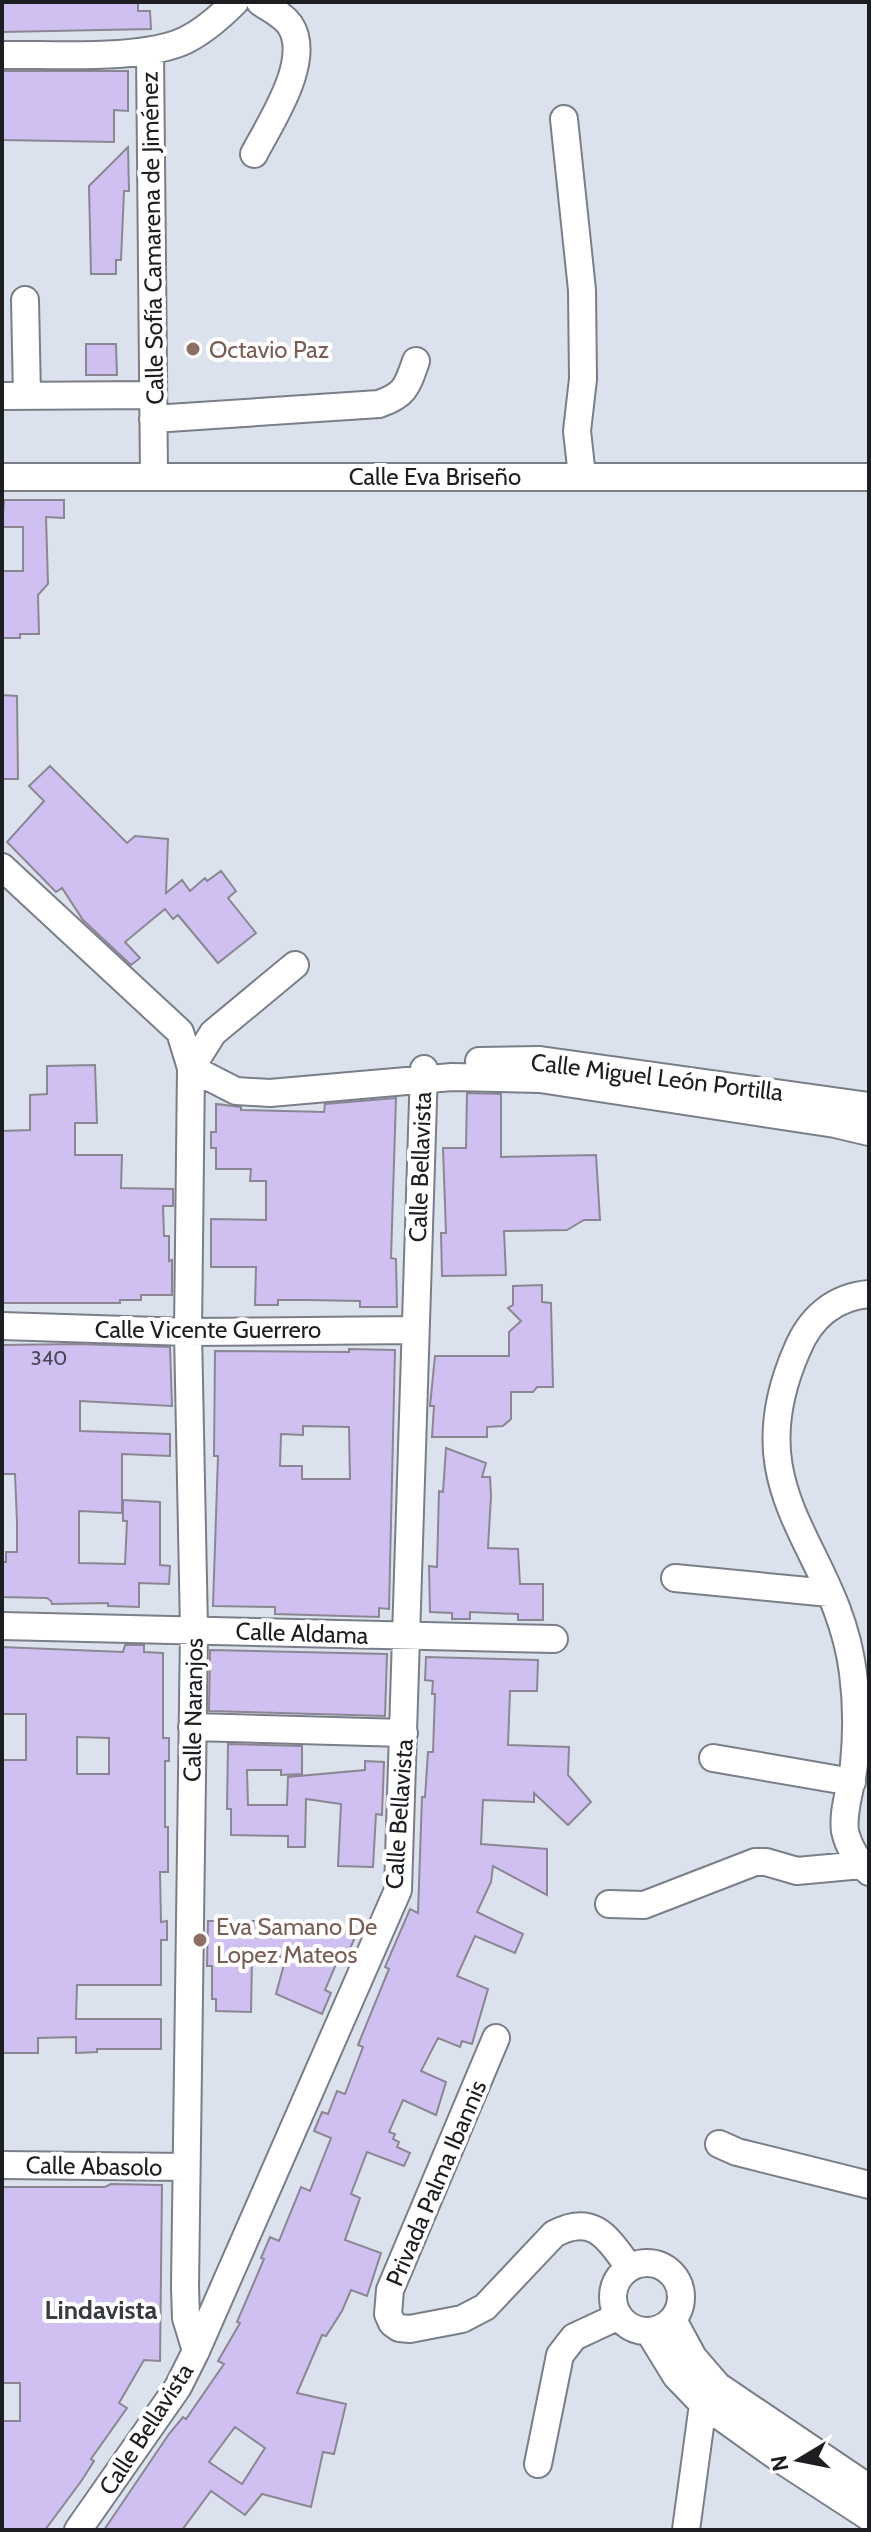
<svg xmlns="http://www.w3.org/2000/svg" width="871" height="2532" viewBox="0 0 871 2532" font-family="Cabin,sans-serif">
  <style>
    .building { fill: #d0c0f2; stroke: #8a8792; stroke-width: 2; fill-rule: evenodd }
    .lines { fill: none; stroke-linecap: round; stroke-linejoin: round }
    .minor-casing { stroke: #797e88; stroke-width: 30 }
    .minor { stroke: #fff; stroke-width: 26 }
    .education-dot { fill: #8d6e63; stroke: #fff; stroke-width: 3 }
    .labels { text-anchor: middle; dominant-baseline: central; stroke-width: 8; stroke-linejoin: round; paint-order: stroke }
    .number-label { font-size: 20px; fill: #494656 }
    .street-label { font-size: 24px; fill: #1c1e22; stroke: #fff }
    .education-label { font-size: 24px; fill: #785e54; stroke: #fff; text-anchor: start }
    .neighbourhood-label { font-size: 26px; font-weight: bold; fill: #383b44; stroke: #fff }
  </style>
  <rect width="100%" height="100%" fill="#dce2ed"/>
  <path class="building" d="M2,2H138V11H150L151,29L2,32Z
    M2,71H128V111L114,110V142L2,140Z
    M128,147L129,191H124L121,260H116V274H91L89,186Z
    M86,344H116L117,375H86Z
    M4,500H64V518L46,517L48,584L38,595L39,634H20V638H2V571H23V527H2Z
    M2,695L17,696L18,779H2Z
    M50,766L127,843L135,836L168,839L166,893L182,880L190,891L205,878L207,881L221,871L236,891L228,898L256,933L218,963L178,915L173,919L165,909L125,942L140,958L131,965L83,920L62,888L56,892L7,842L44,801L29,786Z
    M95,1065L97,1123H75V1155H122L121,1188L173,1189V1206H163L164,1236H169V1261L172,1260V1295H141V1300H120V1303H2V1131L30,1130V1095L47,1094V1066Z
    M467,1093L501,1094V1157L596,1155L600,1220H584L567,1230L504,1231L506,1275L442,1276L441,1233H446L443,1148H466Z
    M396,1098L391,1258L396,1259L397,1307H360V1301L308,1300H278V1305H255L256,1267H211V1219L266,1220V1181H250L251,1169H216V1148H211V1132H216V1104L241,1107V1110L324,1112L325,1104Z
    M542,1285V1302L551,1303L553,1387H537L533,1392H511V1419L503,1426L487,1427V1437H432L434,1406H430L435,1356H509V1332L521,1321L508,1308L513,1305V1286Z
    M77,1344L170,1347L172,1406L80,1401V1431L170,1434V1456L122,1454V1513L79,1511V1563L125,1564L127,1521H123V1500L160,1502V1565L170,1566L169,1584L139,1583V1607L108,1606V1603L52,1604L51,1601L47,1598L2,1597V1562H6V1552H17V1522L15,1474H2V1345Z
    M349,1349L395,1350L389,1609L379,1608V1617L275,1614V1607L213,1606L218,1456H214L215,1351L349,1352ZM303,1426L349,1427L350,1479H302V1466H280L281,1434L303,1435Z
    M446,1448L486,1463L482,1477H490L491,1496L488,1548L518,1549L520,1584H543V1620H518V1614L470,1612V1619H452V1613L430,1612L429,1566L437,1567L439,1491L443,1492Z
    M125,1645H144V1652L163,1653V1738H169V1761H165V1827H168V1872H160L161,1922L167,1921V1940H161V1985H77L76,2019H161V2049H97V2052L76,2053V2037L38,2038V2053H2V1760H26V1714H2V1647L123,1652ZM77,1737L109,1738V1774H77Z
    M210,1650L387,1654L385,1716L209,1711Z
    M426,1657L538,1660L537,1691H510L508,1745L569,1747L568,1775L591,1802L568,1825L534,1793V1802L483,1800L481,1844L547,1849V1895L493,1866L491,1882L477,1912L523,1934L515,1953L475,1936L457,1976L488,1989L472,2044L462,2041L460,2047L438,2038L421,2071L446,2082L436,2115L403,2100L389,2132L395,2134L393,2139L399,2142L397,2147L410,2153L404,2166L367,2152L351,2194L360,2198L345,2240L381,2253L367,2296L351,2290L342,2311L326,2336L322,2335L297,2393L346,2404L334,2454L323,2452L311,2507L262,2494L245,2515L211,2491L182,2530H104L169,2434L183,2417L186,2419L224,2364L218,2361L240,2323L237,2322L264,2259L261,2258L270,2237L279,2241L301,2187L310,2191L331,2138L314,2131L322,2112L328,2114L337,2091L345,2094L363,2047L358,2045L389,1969L385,1967L410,1909L418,1913L422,1797H425L428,1752H433L435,1694H432L433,1681L425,1680ZM235,2427L265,2448L242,2484L209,2462Z
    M228,1744L302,1746V1774L281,1775V1770H247L248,1805H287L288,1777L365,1770V1761L384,1762L382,1815L376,1814L373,1867L338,1866L341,1804L306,1799L305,1847H288V1836L231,1835V1809H227Z
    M208,1921H319L356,1935L345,1960L339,1957L325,1990L331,1993L322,2014L276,1994L286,1957L252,1956L251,2012L216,2011V1999H212V1966H207Z
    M111,2184L162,2185L160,2361L144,2360L119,2403L127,2408L91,2459L94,2461L82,2480L45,2530H2V2421H20V2383H2V2187H105Z"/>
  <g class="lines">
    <g class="minor-casing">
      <path id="minor" d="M150,52L154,476
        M2,55C52,54 143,61 186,40C204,31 221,16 235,2
        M564,119L582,290L583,379L577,431L582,476
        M254,154C270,123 313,60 290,25C283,15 270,9 260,2
        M25,300L27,396
        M2,396L153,395
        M153,419L379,404C405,395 407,387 416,361
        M2,477H869
        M2,867L180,1032L191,1068L188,1332L194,1630L185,2287L186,2318L196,2351
        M479,1061L540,1060L869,1106
        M191,1068L236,1091L270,1093L452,1077L540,1079L835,1124L869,1132
        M191,1068L213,1033L295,965
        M869,1294C834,1297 810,1318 797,1350C733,1496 837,1545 853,1673C857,1703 857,1734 854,1764C852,1786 842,1810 845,1831C848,1846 858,1862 869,1872
        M2,1326L188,1332L414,1330
        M675,1578L829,1593
        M2,1626L554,1639
        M192,1727L404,1733
        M713,1758L852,1782
        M609,1904L644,1905L755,1862H766L797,1871L862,1865
        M496,2038L390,2290L388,2314L392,2323L399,2328L410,2329L462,2319L485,2307L554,2234C593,2213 607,2237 629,2267
        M719,2144L737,2152L869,2185
        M2,2165L186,2167
        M613 2297a34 34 0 1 1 68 0a34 34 0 1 1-68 0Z
        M673,2320L693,2357L718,2386L869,2488
        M649,2332L676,2376L703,2404L783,2461L869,2517
        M538,2464L560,2355L574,2337L619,2316
        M78,2530L178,2387L196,2351L398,1890L424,1069
        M686,2530L703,2404L712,2394"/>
    </g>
    <use href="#minor" class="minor"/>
  </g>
  <g class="education-dot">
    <circle cx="193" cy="349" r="8"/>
    <circle cx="200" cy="1940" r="8"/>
  </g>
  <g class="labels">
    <g class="number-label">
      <text x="49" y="1358">340</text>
    </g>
    <g class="street-label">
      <text transform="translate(152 238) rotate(-91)">Calle Sofía Camarena de Jiménez</text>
      <text x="435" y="476">Calle Eva Briseño</text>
      <text transform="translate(657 1077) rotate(7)">Calle Miguel León Portilla</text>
      <text transform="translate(420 1167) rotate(-88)">Calle Bellavista</text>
      <text x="208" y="1329">Calle Vicente Guerrero</text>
      <text transform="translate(302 1633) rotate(2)">Calle Aldama</text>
      <text transform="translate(193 1710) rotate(-89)">Calle Naranjos</text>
      <text transform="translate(399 1814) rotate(-86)">Calle Bellavista</text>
      <text transform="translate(94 2166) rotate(1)">Calle Abasolo</text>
      <text transform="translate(436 2183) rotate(-67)">Privada Palma Ibannis</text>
      <text transform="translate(146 2429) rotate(-57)">Calle Bellavista</text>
    </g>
    <g class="education-label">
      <text x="209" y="349">Octavio Paz</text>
      <text x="216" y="1926">Eva Samano De<tspan x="216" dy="28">Lopez Mateos</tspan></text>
    </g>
    <g class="neighbourhood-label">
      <text x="101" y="2310">Lindavista</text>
    </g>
  </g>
  <rect width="871" height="2532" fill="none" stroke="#1c1e22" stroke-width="8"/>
  <g transform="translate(799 2460) rotate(260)" stroke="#ffffff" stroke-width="6" paint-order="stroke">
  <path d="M0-6L14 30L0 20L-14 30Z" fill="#1c1e22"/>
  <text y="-12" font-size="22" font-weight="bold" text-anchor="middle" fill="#1c1e22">N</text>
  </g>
</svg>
